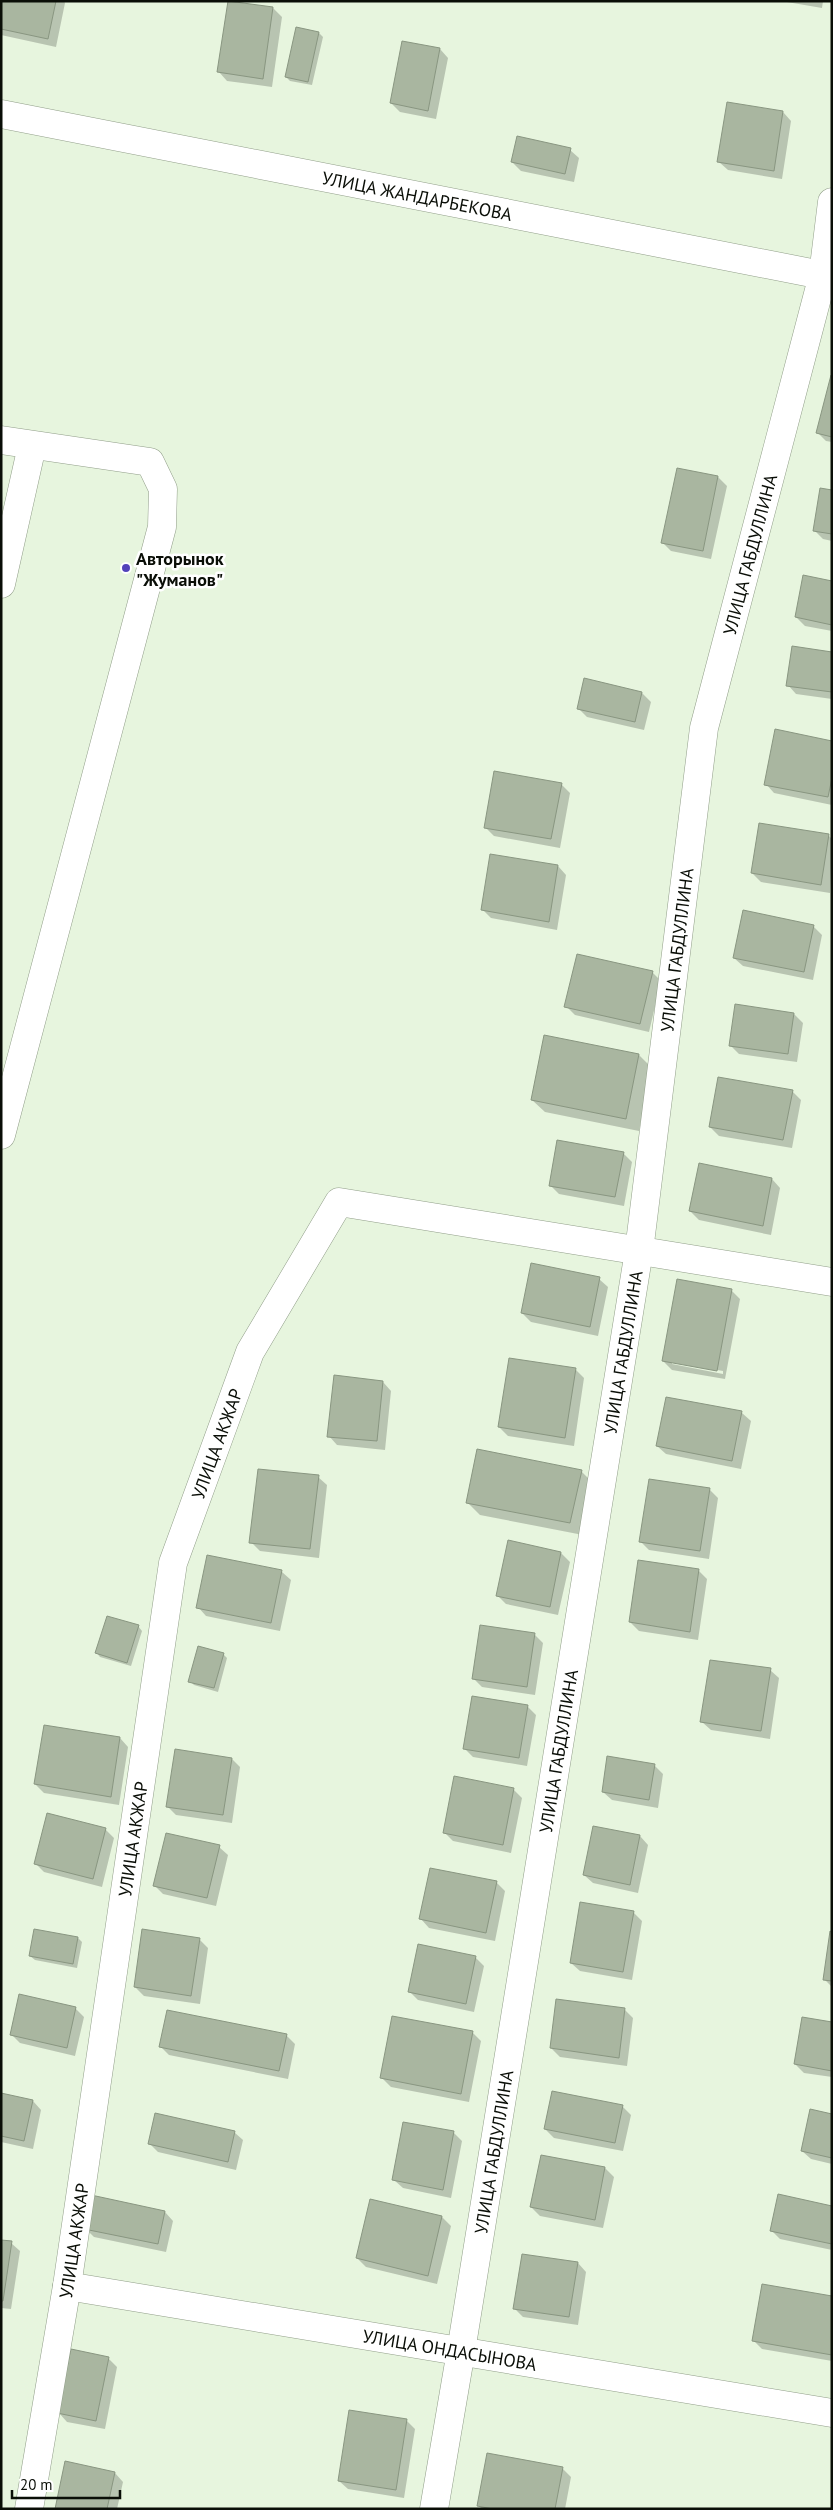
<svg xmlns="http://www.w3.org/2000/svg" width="833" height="2510" viewBox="0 0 833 2510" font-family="'PT Sans',sans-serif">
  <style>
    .shadow { fill: #0003; fill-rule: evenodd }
    .building { fill: #a9b6a0; stroke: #899681 }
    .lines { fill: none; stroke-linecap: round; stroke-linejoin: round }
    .minor-casing { stroke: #919e89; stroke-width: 29 }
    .minor { stroke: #fff; stroke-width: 28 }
    .poi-dot { fill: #5242ba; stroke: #fff; stroke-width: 2 }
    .labels { text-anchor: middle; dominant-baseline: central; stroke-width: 5; stroke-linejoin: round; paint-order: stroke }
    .street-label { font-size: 18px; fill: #0a0e07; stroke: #fff }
    .poi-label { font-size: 18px; font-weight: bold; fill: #0a0e07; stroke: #fff; text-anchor: start }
  </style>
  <rect width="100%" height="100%" fill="#e7f5de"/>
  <path class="shadow" d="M1,1H64L65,3L56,47L1,35Z
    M781,1H823L822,8Z
    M273,8L282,17L272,87L227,81L219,72Z
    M319,33L323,37L312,85L290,81L286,77Z
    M440,49L448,58L436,119L400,112L391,103Z
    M783,112L791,121L782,179L728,170L719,162Z
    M570,150L579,158L574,182L521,171L512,162Z
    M832,378V442L826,441L817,432Z
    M678,469L718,477L727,486L711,559L671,551L662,542Z
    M832,491V541L823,539L814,530Z
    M832,583V631L805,626L796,617Z
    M832,654V699L796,694L788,685Z
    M585,680L642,693L651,702L644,730L587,717L578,708Z
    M832,742V805L774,793L766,784Z
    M561,784L570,793L560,848L494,836L485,827Z
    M828,835L832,839L830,893L761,882L752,873Z
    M558,866L566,875L557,930L491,918L482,909Z
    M813,926L822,935L813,980L743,966L734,958Z
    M653,973L661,981L649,1032L575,1015L566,1006Z
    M794,1014L803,1023L797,1062L739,1054L730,1045Z
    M639,1055L651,1067L639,1131L545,1112L532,1100Z
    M792,1091L801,1100L792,1148L719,1136L710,1127Z
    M623,1153L632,1162L624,1206L559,1194L550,1185Z
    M772,1179L780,1188L771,1235L699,1220L690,1211Z
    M599,1279L608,1287L598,1336L531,1322L522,1313Z
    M731,1290L740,1299L725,1379L672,1370L663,1361ZM672,1362L723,1371V1374L672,1364Z
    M576,1370L584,1378L574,1446L508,1436L499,1427Z
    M383,1382L391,1391L385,1450L337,1445L329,1436Z
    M667,1398L742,1413L751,1421L741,1469L666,1454L657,1446Z
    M581,1471L594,1484L583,1535L480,1515L467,1502Z
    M318,1477L327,1485L319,1558L260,1551L251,1542Z
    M709,1489L718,1498L709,1559L649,1550L640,1541Z
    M561,1553L570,1562L558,1615L506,1604L497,1595Z
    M208,1556L282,1572L291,1580L280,1631L206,1616L198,1607Z
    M698,1570L707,1579L698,1640L639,1631L630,1622Z
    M138,1626L142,1631L131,1666L100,1657L96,1652Z
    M534,1634L543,1643L535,1695L482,1687L473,1678Z
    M223,1654L227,1658L218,1692L194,1685L190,1681Z
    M770,1670L779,1678L770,1739L711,1730L702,1722Z
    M527,1706L536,1715L527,1766L473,1757L464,1748Z
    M120,1738L128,1747L119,1805L44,1793L35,1784Z
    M232,1759L240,1767L232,1823L176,1815L167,1806Z
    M654,1765L663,1774L658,1808L612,1800L603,1792Z
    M513,1789L522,1798L511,1853L453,1841L444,1832Z
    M105,1829L114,1838L102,1887L44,1872L36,1864Z
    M640,1836L648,1845L638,1893L593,1883L584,1875Z
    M219,1847L228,1855L216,1906L163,1894L155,1886Z
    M496,1882L505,1891L495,1941L429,1928L421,1919Z
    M633,1912L642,1921L632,1980L580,1971L571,1963Z
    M832,1933V1987L824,1979Z
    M78,1938L82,1942L77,1968L35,1960L30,1956Z
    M199,1939L208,1948L200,2004L144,1996L135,1987Z
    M475,1957L484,1966L474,2012L418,2000L409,1991Z
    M75,2008L84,2017L75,2056L20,2043L11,2034Z
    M624,2009L633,2018L627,2066L560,2057L551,2048Z
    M832,2023V2077L804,2073L795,2064Z
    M472,2032L481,2041L469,2102L391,2087L382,2078Z
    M286,2035L295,2044L288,2079L169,2055L160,2046Z
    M1,2094L33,2101L41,2110L33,2149L1,2142Z
    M622,2106L631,2115L623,2151L554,2138L545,2129Z
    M832,2115V2164L811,2159L802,2151Z
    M234,2132L243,2140L236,2170L158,2152L149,2143Z
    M453,2132L462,2141L451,2198L403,2188L394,2180Z
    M542,2156L605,2168L614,2177L603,2228L540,2216L531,2207Z
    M832,2207V2250L780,2239L771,2230Z
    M165,2212L173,2221L166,2252L94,2237L85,2228Z
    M442,2217L451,2226L437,2284L366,2267L357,2258Z
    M1,2241L11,2243L20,2251L11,2309L1,2308Z
    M578,2263L586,2272L578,2325L523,2317L514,2308Z
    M832,2298V2361L762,2349L753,2340Z
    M108,2358L117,2367L105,2429L67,2422L59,2413Z
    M406,2420L415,2429L404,2498L348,2489L339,2481Z
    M562,2468L571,2477L565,2509H482L478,2505Z
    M115,2473L123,2482L117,2509H56Z"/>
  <path class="building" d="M1,1H56L48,39L1,29Z
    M228,1L273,7L263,79L217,72Z
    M296,27L319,32L308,82L285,77Z
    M402,41L440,48L428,111L390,103Z
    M727,102L783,111L774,171L717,162Z
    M517,136L571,148L565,174L511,162Z
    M831,375H832V437L816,433Z
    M677,468L718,476L703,551L661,543Z
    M820,488L832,490V534L813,531Z
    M803,575L832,581V625L795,617Z
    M792,646L832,652V692L786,686Z
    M584,678L642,692L635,722L577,709Z
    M775,729L832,741V778L828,797L764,785Z
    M494,771L562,783L551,839L484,828Z
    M759,823L829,834L821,885L751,873Z
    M490,854L558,865L549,922L481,910Z
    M743,910L814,925L804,972L733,958Z
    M577,954L653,971L640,1024L564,1007Z
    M735,1004L794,1013L788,1054L729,1046Z
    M544,1035L639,1054L626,1119L531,1100Z
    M718,1077L793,1090L783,1140L709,1127Z
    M557,1140L624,1152L615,1197L549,1186Z
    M699,1163L772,1178L763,1226L689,1211Z
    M531,1263L600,1277L590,1327L521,1313Z
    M677,1279L732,1289L717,1371L662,1361Z
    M509,1358L576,1368L565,1438L498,1427Z
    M334,1375L383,1381L377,1441L327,1437Z
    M666,1397L742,1411L732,1461L656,1446Z
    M477,1449L582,1470L570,1523L466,1503Z
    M258,1469L319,1475L310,1549L249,1543Z
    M649,1479L710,1488L700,1551L639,1542Z
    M508,1540L561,1552L550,1607L496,1596Z
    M207,1555L282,1570L271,1623L196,1608Z
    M638,1560L699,1569L690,1632L629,1622Z
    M107,1616L139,1625L127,1663L95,1653Z
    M480,1625L535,1633L527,1687L472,1679Z
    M198,1646L224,1653L214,1688L188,1682Z
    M710,1660L771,1668L761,1731L700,1722Z
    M472,1696L528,1705L519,1758L463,1749Z
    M44,1725L120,1737L111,1797L34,1784Z
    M175,1749L232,1758L223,1815L166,1807Z
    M607,1756L655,1764L649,1800L602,1792Z
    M454,1776L514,1788L503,1845L443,1833Z
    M47,1813L106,1828L93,1879L34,1864Z
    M593,1826L640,1835L630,1885L583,1875Z
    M166,1833L220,1845L207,1898L153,1886Z
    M430,1868L497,1881L486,1933L419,1919Z
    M580,1902L634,1911L623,1972L570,1963Z
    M34,1929L78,1937L73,1964L29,1956Z
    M142,1929L200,1938L191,1996L134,1987Z
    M830,1931L832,1932V1981L823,1980Z
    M418,1944L476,1956L466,2004L408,1992Z
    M19,1994L76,2007L67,2048L10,2035Z
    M556,1999L625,2008L619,2058L550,2048Z
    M167,2010L287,2034L279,2071L159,2047Z
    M392,2016L473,2031L461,2094L380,2078Z
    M802,2017L832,2022V2071L794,2064Z
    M552,2091L623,2105L615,2143L544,2129Z
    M1,2093L33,2100L24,2141L1,2136Z
    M810,2109L832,2114V2158L801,2151Z
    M155,2113L235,2131L228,2162L148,2144Z
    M403,2122L454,2131L443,2190L392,2180Z
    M541,2155L605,2167L595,2220L530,2207Z
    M778,2194L832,2206V2244L770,2231Z
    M91,2195L165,2211L158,2244L84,2229Z
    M370,2199L442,2216L428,2276L356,2258Z
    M1,2240L12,2241L3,2301H1Z
    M522,2254L578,2262L569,2317L513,2309Z
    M762,2284L832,2296V2355L752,2341Z
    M71,2349L109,2357L96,2421L57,2413Z
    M349,2410L407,2419L396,2490L338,2481Z
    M487,2453L563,2467L555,2509H493L477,2506Z
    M65,2461L115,2472L107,2509H55Z"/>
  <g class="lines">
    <g class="minor-casing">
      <g id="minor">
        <path id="s1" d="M1,114L832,277"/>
        <path d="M1,440L150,462L163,489L162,527L1,1135"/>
        <path d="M1,584L32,446"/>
        <path id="s2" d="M67,2286L832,2413"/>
        <path id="s3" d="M29,2509L67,2286L173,1563L250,1352L339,1202L832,1282"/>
        <path id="s4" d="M434,2509L461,2351L639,1251L704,728L823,275L832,202"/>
      </g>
    </g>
    <use href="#minor" class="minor"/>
  </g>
  <circle class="poi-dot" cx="126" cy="568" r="5"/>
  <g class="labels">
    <g class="street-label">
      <text stroke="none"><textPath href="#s1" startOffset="424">УЛИЦА ЖАНДАРБЕКОВА</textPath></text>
      <text stroke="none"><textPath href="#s4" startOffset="1981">УЛИЦА ГАБДУЛЛИНА</textPath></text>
      <text stroke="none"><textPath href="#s4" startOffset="1578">УЛИЦА ГАБДУЛЛИНА</textPath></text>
      <text stroke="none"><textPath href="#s4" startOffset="1172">УЛИЦА ГАБДУЛЛИНА</textPath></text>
      <text stroke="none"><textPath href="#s3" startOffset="1084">УЛИЦА АКЖАР</textPath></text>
      <text stroke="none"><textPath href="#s4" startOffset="768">УЛИЦА ГАБДУЛЛИНА</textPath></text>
      <text stroke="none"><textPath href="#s3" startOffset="678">УЛИЦА АКЖАР</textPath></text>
      <text stroke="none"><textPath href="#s4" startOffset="362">УЛИЦА ГАБДУЛЛИНА</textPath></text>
      <text stroke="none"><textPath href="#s3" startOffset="272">УЛИЦА АКЖАР</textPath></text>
      <text stroke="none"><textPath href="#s2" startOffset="388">УЛИЦА ОНДАСЫНОВА</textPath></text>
    </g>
    <g class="poi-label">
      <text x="136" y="558">Авторынок<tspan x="136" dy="21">"Жуманов"</tspan></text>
    </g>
  </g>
  <rect width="833" height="2510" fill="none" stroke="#0a0e07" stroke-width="5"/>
  <path d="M12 2490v8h108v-8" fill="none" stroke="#0a0e07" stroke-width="2.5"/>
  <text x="20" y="2490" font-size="15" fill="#0a0e07" stroke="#ffffff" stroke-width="4" paint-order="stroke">20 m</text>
</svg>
